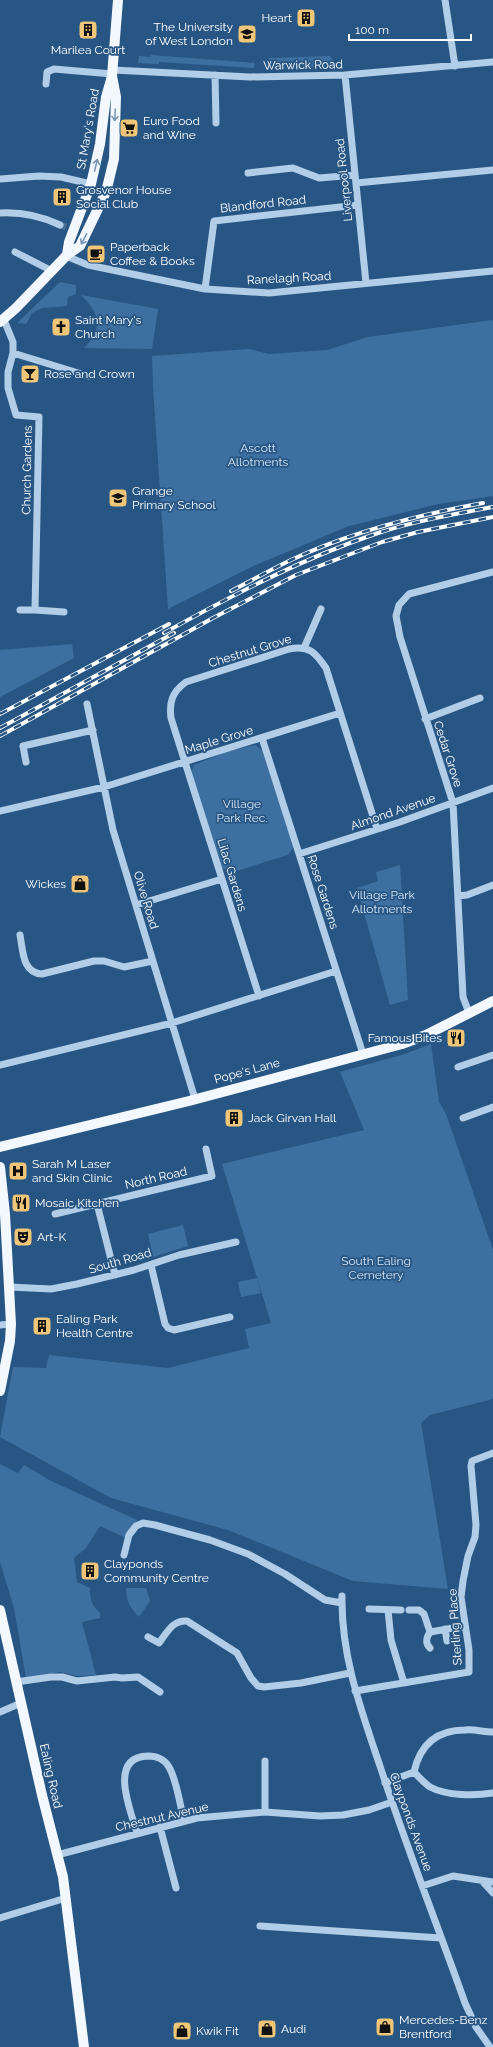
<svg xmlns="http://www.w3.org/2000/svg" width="493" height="2047" viewBox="0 0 493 2047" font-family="Raleway,sans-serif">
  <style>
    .green { fill: #3d70a0 }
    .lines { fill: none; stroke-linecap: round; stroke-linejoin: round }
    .minor-tunnel { stroke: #486f96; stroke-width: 7; stroke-dasharray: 7 3.5; stroke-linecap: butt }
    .minor { stroke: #b2cde7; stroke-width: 7 }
    .major { stroke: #f3f8fe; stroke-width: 10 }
    .rail-casing { stroke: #fff; stroke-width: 4 }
    .rail { stroke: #285684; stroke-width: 2.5; stroke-dasharray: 8; stroke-linecap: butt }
    .oneway { stroke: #7997b5 }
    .labels { text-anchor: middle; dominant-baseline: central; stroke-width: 3.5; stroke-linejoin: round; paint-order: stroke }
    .poi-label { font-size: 12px; fill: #fff; stroke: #285684; text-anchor: start }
    .street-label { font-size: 12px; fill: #fff; stroke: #285684 }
    .park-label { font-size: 12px; fill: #d5e6f6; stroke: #285684 }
  </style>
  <rect width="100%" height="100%" fill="#285684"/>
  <path class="green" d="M151,55L255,63L254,68L159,62V64L138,63L139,56L151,57Z
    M330,56L338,67L269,69V58Z
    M60,282L76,285V294L68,297L67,306L42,308L32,313L26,324L17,323Z
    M81,295L158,309L152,349L84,348C104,327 100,314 81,295Z
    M493,320V496L438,504L349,526L251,567L168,609L153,386L152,356L249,349L269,354L327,350L368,337Z
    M72,644L74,658L0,697V650Z
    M255,745L262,750L294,847L288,855L233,872L221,868L191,774L194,765L226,752Z
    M400,865L408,1000L390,1005L357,888L378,881L376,872Z
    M431,1044L439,1102L446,1114L493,1250V1399L430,1415L421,1423L448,1589L353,1581L228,1530L111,1498L0,1437L13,1367L46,1368L49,1355L168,1368L249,1348L245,1329L271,1323L222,1164L364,1130L340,1072L405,1054Z
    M183,1225L188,1246L153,1257L148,1234Z
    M257,1278L261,1293L241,1297L238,1282Z
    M0,1464L18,1473L24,1465L51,1481L137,1520L126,1538L100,1526L86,1548L74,1558L77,1582L90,1588C90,1599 91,1605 100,1613V1618L82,1622L96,1675L78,1676L60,1672L26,1678L14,1608L0,1562Z
    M126,1588H146L150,1601L139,1617C130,1608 126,1600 126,1588Z"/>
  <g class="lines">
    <path class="minor-tunnel" d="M60,225L66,227"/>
    <path class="minor" d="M445,0L455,66
      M113,70L250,77L345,75L493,62
      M215,75L216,123
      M345,75L366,283
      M46,84L47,72L54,69L112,74
      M248,173L293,168L319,178L355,175
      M0,179L39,176L61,177L91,184
      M356,183L493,170
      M0,213C21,212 41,216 60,225
      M15,252L52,271
      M66,256L88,265L205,289L269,293L493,271
      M205,289L214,221L358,205
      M4,320L13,342V353L8,372V388L16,415L39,417L35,610L64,612
      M13,353L88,376
      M20,610H35
      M304,648L321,609
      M87,704L113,830L195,1099
      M425,719L480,698
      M262,738L363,1054
      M26,762L23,746L93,730
      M0,811L104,787L340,713
      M299,854L400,822L493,788
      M458,896L467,895L493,885
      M136,905L222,879
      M20,935C23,950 22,973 42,974L94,961H104L124,967L153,961
      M259,996L171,718C169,702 172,692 186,682L289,649C309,645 315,652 326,668L377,829
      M469,1013L463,997L453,803L400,637L396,616L399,605L409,594L493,572
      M0,1065L172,1023L336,971
      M458,1067L493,1055
      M463,1118L493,1107
      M97,1204L115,1275
      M55,1214L212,1176L206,1149
      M151,1265L165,1324L168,1328L174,1330L230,1317
      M9,1287L51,1289L77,1284L134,1270L179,1255L236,1242
      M0,1325L11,1324
      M124,1555L129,1535L136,1526L143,1523L155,1525L210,1540L248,1554L285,1574L325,1600L342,1603
      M342,1596C341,1656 361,1710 380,1766C406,1846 437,1924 465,2003L476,2027L490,2047
      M369,1609L401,1610
      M388,1610L391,1640L404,1683
      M409,1610H419L424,1614L430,1632C426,1638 425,1643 430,1648
      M445,1629L447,1641
      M430,1632L465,1626
      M148,1637L159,1643C167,1633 172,1620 187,1621L237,1653L251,1678L258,1686L264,1687L301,1683L350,1673
      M16,1682L51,1677H62L77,1681L115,1677L122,1678L138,1677L160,1692
      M355,1691L469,1672V1650L461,1597L463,1581L468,1556L475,1537L476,1525L471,1466L472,1461L493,1453
      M0,1712L21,1703
      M414,1772C420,1745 436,1730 465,1730C474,1729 484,1732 493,1732
      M414,1772C419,1777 424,1783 430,1787C447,1796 475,1796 493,1793
      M385,1783L414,1772
      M265,1812V1761
      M160,1827L176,1888
      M137,1833C131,1811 107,1757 148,1756C157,1756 165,1760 169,1767C177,1781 180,1805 184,1821
      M57,1855L197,1818L265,1812L320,1816L343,1815L369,1810L392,1802
      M482,1881L493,1893
      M422,1886L453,1876L493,1882
      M0,1918L66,1898
      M260,1926L441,1938"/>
    <path class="major" d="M67,255L69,242L91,184L100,144L106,97L112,76L118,0
      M0,322L16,308L67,255L80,246L106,192L114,159L116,97L112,76
      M0,1147L189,1101L402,1044L426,1035L493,1001
      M0,1167L5,1214L11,1324L10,1341L0,1391
      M0,1610L42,1795L63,1877L84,2047"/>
    <g class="rail-casing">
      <path id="rail" d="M231,591C251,581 270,570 291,560C351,532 417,515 483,503
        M164,633C233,595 303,558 378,533C415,521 455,514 493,507
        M0,714L169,624
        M0,728L174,633
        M0,736L213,618L296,575L382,542L418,532L493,517"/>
    </g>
    <use href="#rail" class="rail"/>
  </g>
  <defs><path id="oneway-shaft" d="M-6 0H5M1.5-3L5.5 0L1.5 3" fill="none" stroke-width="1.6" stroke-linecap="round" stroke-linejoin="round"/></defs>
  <g class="oneway">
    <use href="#oneway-shaft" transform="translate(115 115) rotate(93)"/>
    <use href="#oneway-shaft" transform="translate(96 165) rotate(-77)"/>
    <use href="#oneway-shaft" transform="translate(84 239) rotate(117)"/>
  </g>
  <defs>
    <g id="building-square" transform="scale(1)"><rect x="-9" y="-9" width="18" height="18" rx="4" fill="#efc578" stroke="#285684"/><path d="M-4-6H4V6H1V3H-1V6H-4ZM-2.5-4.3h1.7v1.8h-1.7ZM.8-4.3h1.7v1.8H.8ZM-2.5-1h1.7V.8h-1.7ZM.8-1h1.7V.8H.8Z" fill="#111"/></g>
    <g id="university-square" transform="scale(1)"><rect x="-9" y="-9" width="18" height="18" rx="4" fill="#efc578" stroke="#285684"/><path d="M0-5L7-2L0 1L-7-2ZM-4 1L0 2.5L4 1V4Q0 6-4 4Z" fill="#111"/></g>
    <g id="supermarket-square" transform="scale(1)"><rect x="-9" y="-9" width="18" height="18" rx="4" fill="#efc578" stroke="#285684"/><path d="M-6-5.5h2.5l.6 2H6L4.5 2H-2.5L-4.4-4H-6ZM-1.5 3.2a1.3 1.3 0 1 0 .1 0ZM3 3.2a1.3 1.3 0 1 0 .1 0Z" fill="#111"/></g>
    <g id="cafe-square" transform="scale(1)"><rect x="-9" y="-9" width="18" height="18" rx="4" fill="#efc578" stroke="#285684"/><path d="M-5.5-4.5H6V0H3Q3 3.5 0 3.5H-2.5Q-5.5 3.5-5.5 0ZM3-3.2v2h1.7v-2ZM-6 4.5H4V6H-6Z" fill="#111"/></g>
    <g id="church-square" transform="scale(1)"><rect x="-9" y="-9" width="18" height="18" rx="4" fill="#efc578" stroke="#285684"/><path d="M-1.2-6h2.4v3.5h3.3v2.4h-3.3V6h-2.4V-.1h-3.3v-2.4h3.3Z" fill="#111"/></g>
    <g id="bar-square" transform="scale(1)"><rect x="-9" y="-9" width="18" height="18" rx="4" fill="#efc578" stroke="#285684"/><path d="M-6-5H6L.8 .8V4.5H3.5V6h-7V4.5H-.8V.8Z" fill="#111"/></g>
    <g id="school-square" transform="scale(1)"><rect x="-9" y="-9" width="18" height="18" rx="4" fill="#efc578" stroke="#285684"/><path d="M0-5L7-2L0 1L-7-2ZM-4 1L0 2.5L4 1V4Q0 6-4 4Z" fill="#111"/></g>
    <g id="shop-square" transform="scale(1)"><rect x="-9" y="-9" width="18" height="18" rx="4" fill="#efc578" stroke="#285684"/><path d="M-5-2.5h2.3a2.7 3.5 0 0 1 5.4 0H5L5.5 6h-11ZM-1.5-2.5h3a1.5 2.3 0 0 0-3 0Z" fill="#111"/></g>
    <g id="restaurant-square" transform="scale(1)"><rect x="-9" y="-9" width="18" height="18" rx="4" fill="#efc578" stroke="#285684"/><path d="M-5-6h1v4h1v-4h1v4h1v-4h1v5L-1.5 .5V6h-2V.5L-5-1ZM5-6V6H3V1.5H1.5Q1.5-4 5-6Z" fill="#111"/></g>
    <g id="hospital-square" transform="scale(1)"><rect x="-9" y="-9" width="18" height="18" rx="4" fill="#efc578" stroke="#285684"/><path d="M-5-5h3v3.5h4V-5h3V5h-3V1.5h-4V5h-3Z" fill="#111"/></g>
    <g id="theatre-square" transform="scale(1)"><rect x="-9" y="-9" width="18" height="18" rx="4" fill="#efc578" stroke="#285684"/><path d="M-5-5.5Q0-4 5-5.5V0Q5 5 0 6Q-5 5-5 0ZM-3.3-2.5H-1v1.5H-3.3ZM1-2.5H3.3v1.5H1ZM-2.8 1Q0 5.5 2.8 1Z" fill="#111"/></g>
  </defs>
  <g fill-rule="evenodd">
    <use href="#building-square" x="306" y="18"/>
    <use href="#building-square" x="88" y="30"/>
    <use href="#university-square" x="247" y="34"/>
    <use href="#supermarket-square" x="129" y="128"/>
    <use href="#building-square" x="62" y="197"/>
    <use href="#cafe-square" x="96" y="254"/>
    <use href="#church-square" x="61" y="327"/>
    <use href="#bar-square" x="30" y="374"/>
    <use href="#school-square" x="118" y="498"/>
    <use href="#shop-square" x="80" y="884"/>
    <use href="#restaurant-square" x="456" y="1038"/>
    <use href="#building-square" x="234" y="1118"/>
    <use href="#hospital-square" x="18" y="1171"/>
    <use href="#restaurant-square" x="21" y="1203"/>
    <use href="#theatre-square" x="23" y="1237"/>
    <use href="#building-square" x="42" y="1326"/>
    <use href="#building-square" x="90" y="1571"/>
    <use href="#shop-square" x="385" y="2027"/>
    <use href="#shop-square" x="267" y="2029"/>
    <use href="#shop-square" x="182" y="2031"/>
  </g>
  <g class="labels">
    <g class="poi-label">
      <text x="292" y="18" text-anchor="end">Heart</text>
      <text x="233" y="27" text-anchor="end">The University<tspan x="233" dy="14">of West London</tspan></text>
      <text x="88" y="50" text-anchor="middle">Marilea Court</text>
      <text x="143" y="121">Euro Food<tspan x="143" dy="14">and Wine</tspan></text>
      <text x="76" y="190">Grosvenor House<tspan x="76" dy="14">Social Club</tspan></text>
      <text x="110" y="247">Paperback<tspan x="110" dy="14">Coffee &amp; Books</tspan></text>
      <text x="75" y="320">Saint Mary's<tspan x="75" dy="14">Church</tspan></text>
      <text x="44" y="374">Rose and Crown</text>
      <text x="132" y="491">Grange<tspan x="132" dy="14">Primary School</tspan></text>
      <text x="66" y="884" text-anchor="end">Wickes</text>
      <text x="442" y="1038" text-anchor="end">Famous Bites</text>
      <text x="248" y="1118">Jack Girvan Hall</text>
      <text x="32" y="1164">Sarah M Laser<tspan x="32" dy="14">and Skin Clinic</tspan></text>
      <text x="35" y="1203">Mosaic Kitchen</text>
      <text x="37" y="1237">Art-K</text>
      <text x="56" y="1319">Ealing Park<tspan x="56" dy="14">Health Centre</tspan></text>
      <text x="104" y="1564">Clayponds<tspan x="104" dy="14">Community Centre</tspan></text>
      <text x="399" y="2020">Mercedes-Benz<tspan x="399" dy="14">Brentford</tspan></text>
      <text x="281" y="2029">Audi</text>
      <text x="196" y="2031">Kwik Fit</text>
    </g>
    <g class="street-label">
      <text transform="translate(303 65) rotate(-1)">Warwick Road</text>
      <text transform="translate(88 129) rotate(-80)">St Mary's Road</text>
      <text transform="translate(344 180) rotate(-96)">Liverpool Road</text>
      <text transform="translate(263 204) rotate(-6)">Blandford Road</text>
      <text transform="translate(289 278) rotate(-3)">Ranelagh Road</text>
      <text transform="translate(27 470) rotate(-89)">Church Gardens</text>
      <text transform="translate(250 651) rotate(-17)">Chestnut Grove</text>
      <text transform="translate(219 740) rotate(-17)">Maple Grove</text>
      <text transform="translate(448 754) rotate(72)">Cedar Grove</text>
      <text transform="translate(393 812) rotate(-19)">Almond Avenue</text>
      <text transform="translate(232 875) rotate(73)">Lilac Gardens</text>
      <text transform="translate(323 892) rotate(72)">Rose Gardens</text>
      <text transform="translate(146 900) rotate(73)">Olive Road</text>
      <text transform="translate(247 1071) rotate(-15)">Pope's Lane</text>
      <text transform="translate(156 1178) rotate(-13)">North Road</text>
      <text transform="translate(120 1261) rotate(-16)">South Road</text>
      <text transform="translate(455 1627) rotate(-94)">Sterling Place</text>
      <text transform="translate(51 1776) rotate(77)">Ealing Road</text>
      <text transform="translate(162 1817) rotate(-13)">Chestnut Avenue</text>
      <text transform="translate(411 1822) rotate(70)">Clayponds Avenue</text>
    </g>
    <g class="park-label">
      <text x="258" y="448">Ascott<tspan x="258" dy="14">Allotments</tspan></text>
      <text x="242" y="804">Village<tspan x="242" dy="14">Park Rec.</tspan></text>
      <text x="382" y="895">Village Park<tspan x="382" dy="14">Allotments</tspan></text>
      <text x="376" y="1261">South Ealing<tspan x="376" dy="14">Cemetery</tspan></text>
    </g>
  </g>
  <path d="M349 34v6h122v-6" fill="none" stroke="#ffffff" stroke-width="2"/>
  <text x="355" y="34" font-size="12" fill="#ffffff" stroke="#285684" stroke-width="3" paint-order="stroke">100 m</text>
</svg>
